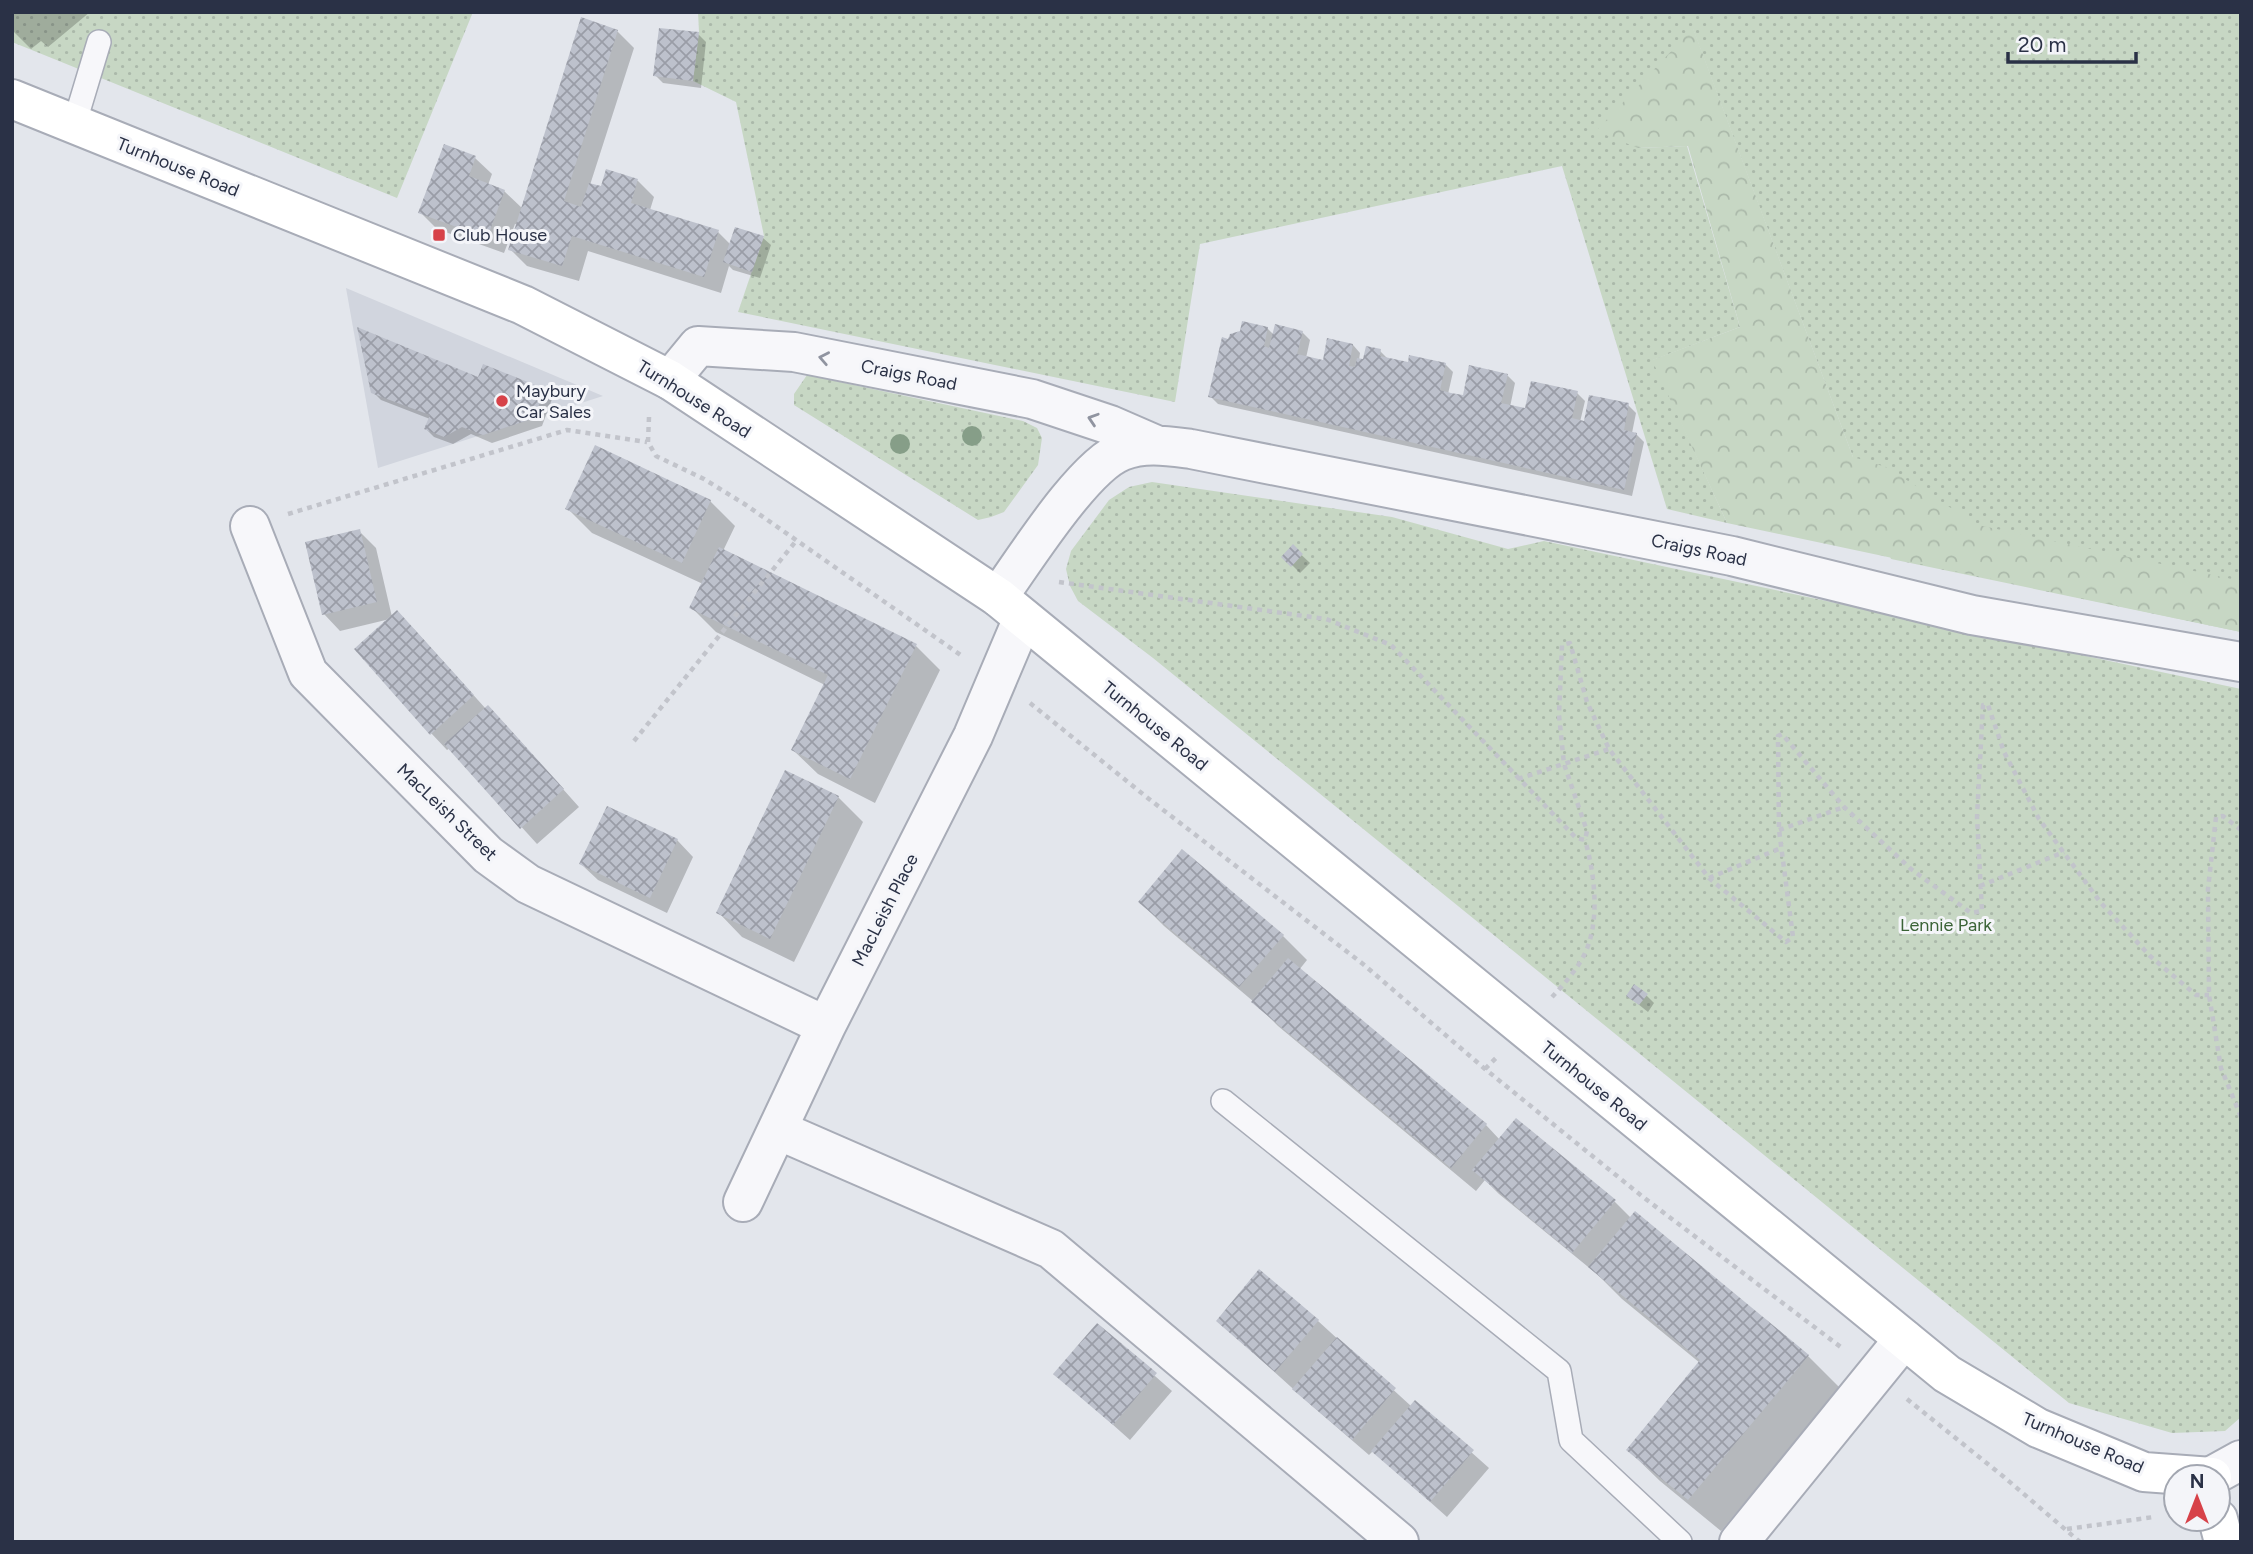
<svg xmlns="http://www.w3.org/2000/svg" width="2253" height="1554" viewBox="0 0 2253 1554" font-family="Figtree,sans-serif">
  <style>
    .built { fill: #d1d5de }
    .grass { fill: url(#grass-dots) }
    .forest { fill: url(#forest-crowns) }
    .shadow { fill: #0003 }
    .building { fill: url(#building-cross-hatch) }
    .lines { fill: none; stroke-linecap: round; stroke-linejoin: round }
    .lane-casing { stroke: #a8acb7; stroke-width: 26 }
    .street-casing { stroke: #a8acb7; stroke-width: 42 }
    .secondary-casing { stroke: #a8acb7; stroke-width: 42 }
    .path { stroke: #c2c4cb; stroke-width: 4.5; stroke-dasharray: 5 5; stroke-linecap: butt }
    .lane { stroke: #f7f7fa; stroke-width: 23 }
    .street { stroke: #f7f7fa; stroke-width: 38 }
    .secondary { stroke: #fff; stroke-width: 38 }
    .tree { fill: #869e88 }
    .oneway { stroke: #9094a0 }
    .poi-dot { fill: #d74249; stroke: #f4f5f9; stroke-width: 2.5 }
    .labels { text-anchor: middle; dominant-baseline: central; stroke-width: 6; stroke-linejoin: round; paint-order: stroke }
    .street-label { font-size: 18px; fill: #2a3146; stroke: #f4f5f9 }
    .poi-label { font-size: 18px; fill: #2a3146; stroke: #f4f5f9; text-anchor: start }
    .park-label { font-size: 18px; fill: #3a6336; stroke: #f4f5f9 }
  </style>
  <defs>
    <pattern id="grass-dots" width="8" height="8" patternUnits="userSpaceOnUse" patternTransform="scale(1.75)"><rect width="8" height="8" fill="#c7d7c4"/><path d="M2 2h.1M6 6h.1" fill="none" stroke="#abb9aa" stroke-width="1.8" stroke-linecap="round"/></pattern>
    <pattern id="forest-crowns" width="20" height="18" patternUnits="userSpaceOnUse" patternTransform="scale(1.75)"><rect width="20" height="18" fill="#c7d7c4"/><path d="M2 6a3 3 0 1 1 6 0M12 15a3 3 0 1 1 6 0" fill="none" stroke="#abb9aa"/></pattern>
    <pattern id="building-cross-hatch" width="8" height="8" patternUnits="userSpaceOnUse" patternTransform="scale(1.75)"><rect width="8" height="8" fill="#bdc1cc"/><path d="M0 0l8 8M0 8l8-8" fill="none" stroke="#9a9da7"/></pattern>
  </defs>
  <rect width="100%" height="100%" fill="#e3e6ec"/>
  <path class="built" d="M346,288L603,396L378,468Z"/>
  <path class="grass" d="M12,12H473L397,198L12,42Z
    M698,12H2241V632L1891,559L1693,29L1638,148L1687,146L1740,327L1653,360L1727,523L1667,509L1562,166L1200,244L1175,402L738,312L764,236L736,102L693,81L699,32Z
    M807,375L1023,421L1037,428L1042,438L1038,465L1004,512L991,517L978,520L794,405V394Z
    M1152,482L1392,517L1508,549L1544,541L2241,689V1417L2225,1431L2172,1433L2069,1403L1153,658L1078,601L1070,586L1066,569L1071,551L1109,500L1129,487Z"/>
  <path class="forest" d="M1693,28L1853,457L1886,467L1978,525L2241,581V632L1727,523L1652,360L1740,327L1688,146L1638,148L1596,131Z"/>
  <path class="shadow" d="M12,12H90L48,47L41,41L31,49L12,30Z
    M617,31L634,48L590,185L602,188L607,171L638,181L654,197L650,210L718,232L731,245L763,238L771,245L760,278L733,270L729,266L721,293L588,251L579,281L527,266L510,249L518,225L515,224L504,253L437,229L420,212L475,158L492,174L488,185L504,191L523,209Z
    M698,34L706,42L701,88L663,83L655,75Z
    M1267,328L1274,335L1302,332L1310,340L1306,358L1324,362L1353,345L1360,353L1359,360L1364,361L1380,351L1388,359L1409,364H1445L1453,372L1448,394L1464,397L1507,375L1515,383L1510,407L1526,410L1577,393L1585,401L1580,422L1585,423L1628,405L1636,413L1632,433L1636,434L1644,442L1632,496L1218,404L1210,396L1228,341Z
    M484,367L544,391L552,399L542,426L492,443L471,434L453,444L434,437L426,429L430,419L381,400L373,392L479,379Z
    M710,501L735,526L723,551L916,646L940,670L875,803L818,774L793,750L825,685L716,632L691,607L703,584L592,533L567,508Z
    M359,531L376,548L392,617L414,629L486,709L504,723L579,807L537,844L450,748L447,750L431,733L390,619L340,631L324,614Z
    M1293,547L1310,563L1300,573L1284,557Z
    M786,773L838,797L863,822L794,962L742,937L718,912Z
    M677,840L693,857L667,913L598,880L581,864Z
    M1140,902L1283,936L1307,960L1299,970L1486,1125L1500,1140L1516,1120L1615,1202L1631,1218L1808,1356L1840,1388L1721,1531L1660,1481L1628,1450L1700,1363L1622,1299L1598,1275L1499,1194L1485,1180L1476,1191L1278,1026L1254,1002L1164,926Z
    M1646,995L1654,1003L1648,1012L1628,996Z
    M1218,1321H1318L1411,1406L1415,1402L1489,1468L1447,1517L1373,1451L1369,1455L1311,1405Z
    M1097,1325L1172,1391L1130,1440L1056,1374Z"/>
  <path class="building" d="M581,17L618,30L564,201L581,207L589,183L601,186L606,169L638,179L631,203L719,230L704,277L572,236L562,266L508,250Z
    M659,28L699,32L693,81L653,76Z
    M444,144L476,156L469,176L505,190L487,238L418,213Z
    M735,227L764,236L752,272L723,262Z
    M1242,321L1268,327L1264,346L1269,348L1275,324L1303,331L1297,354L1323,360L1327,338L1353,344L1349,366L1355,367L1357,358L1363,359L1366,346L1381,349L1380,356L1408,362L1409,355L1446,363L1440,390L1451,393L1463,395L1469,365L1508,374L1501,403L1525,408L1531,381L1578,391L1572,418L1584,421L1589,395L1629,403L1624,430L1637,433L1624,490L1208,397L1222,337L1228,339L1230,334L1240,331Z
    M357,327L478,377L483,364L545,389L534,418L483,435L462,427L444,437L424,429L430,415L371,393Z
    M595,445L711,500L682,563L565,509Z
    M360,529L377,602L322,615L305,542Z
    M1293,544L1303,554L1291,567L1281,557Z
    M719,547L917,644L850,779L791,750L828,675L689,608Z
    M397,610L474,695L430,735L354,649Z
    M488,705L564,789L520,829L444,744Z
    M785,770L839,796L770,939L716,913Z
    M607,806L678,839L650,898L579,864Z
    M1182,849L1284,935L1239,987L1138,902Z
    M1288,958L1487,1124L1451,1168L1251,1002Z
    M1634,984L1648,994L1639,1005L1626,996Z
    M1516,1118L1616,1200L1572,1253L1472,1170Z
    M1635,1211L1809,1355L1688,1500L1626,1450L1700,1360L1588,1267Z
    M1259,1269L1319,1320L1275,1372L1216,1321Z
    M1097,1323L1157,1373L1113,1425L1053,1374Z
    M1337,1337L1396,1388L1352,1440L1292,1389Z
    M1415,1400L1474,1450L1430,1502L1371,1451Z"/>
  <g class="lines">
    <g class="lane-casing">
      <path id="lane" d="M74,125L99,42
        M1223,1101L1559,1371L1571,1440L1680,1542"/>
    </g>
    <g class="street-casing">
      <path id="street" d="M670,380L698,346L794,352L1032,399L1110,425L1156,445
        M250,526L308,673L488,855L528,884L826,1026
        M998,597C1024,561 1083,466 1122,451C1144,442 1168,446 1191,449L1732,556L1972,615L2241,662
        M778,1130L1051,1249L1399,1542
        M743,1202L826,1026L973,736L1023,618
        M2212,1476L2241,1460
        M1739,1542L1904,1339"/>
    </g>
    <g class="secondary-casing">
      <path id="secondary" d="M12,99L523,305L670,380L998,597L1947,1374L2038,1428L2144,1472L2212,1477
        M2218,1519L2224,1542"/>
    </g>
    <path class="path" d="M649,417L648,442L656,456L704,479L746,505L962,656
      M288,514L567,430L647,442
      M1059,582L1326,619L1391,645L1576,838L1585,840L1587,831L1564,764L1559,715L1562,645L1570,643L1587,702L1609,749L1709,878L1786,942L1793,937L1779,830L1778,736L1782,734L1844,807L1911,869L1971,913L1982,911L1977,817L1983,705H1988L2004,752L2039,819L2101,903L2150,956L2196,995H2209
      M1030,703L1149,799L1363,964L1485,1069L1643,1197L1842,1348
      M634,741L796,541
      M1518,779L1609,749
      M1779,830L1844,807
      M2241,830L2223,816L2216,817L2208,889L2209,995L2221,1068L2241,1117
      M1709,878L1781,848
      M1980,886L2064,852
      M1552,997C1566,982 1583,963 1589,943C1599,912 1594,871 1585,840
      M1485,1069L1497,1057
      M1907,1399L2004,1477L2080,1542
      M2067,1529L2154,1517"/>
    <use href="#lane" class="lane"/>
    <use href="#street" class="street"/>
    <use href="#secondary" class="secondary"/>
  </g>
  <g class="tree">
    <circle cx="972" cy="436" r="10"/>
    <circle cx="900" cy="444" r="10"/>
  </g>
  <defs><path id="oneway-chevron" d="M-2-3.5L2.5 0L-2 3.5" fill="none" stroke-width="1.6" stroke-linecap="round" stroke-linejoin="round" transform="scale(1.75)"/></defs>
  <g class="oneway">
    <use href="#oneway-chevron" transform="translate(824 358) rotate(-169)"/>
    <use href="#oneway-chevron" transform="translate(1093 419) rotate(-162)"/>
  </g>
  <g class="poi-dot">
    <rect x="432" y="228" width="14" height="14" rx="3.5"/>
    <circle cx="502" cy="401" r="7"/>
  </g>
  <g class="labels">
    <g class="street-label">
      <text transform="translate(178 167) rotate(22)">Turnhouse Road</text>
      <text transform="translate(909 375) rotate(11)">Craigs Road</text>
      <text transform="translate(694 399) rotate(32)">Turnhouse Road</text>
      <text transform="translate(1699 550) rotate(12)">Craigs Road</text>
      <text transform="translate(1155 726) rotate(39)">Turnhouse Road</text>
      <text transform="translate(447 812) rotate(44)">MacLeish Street</text>
      <text transform="translate(885 910) rotate(-63)">MacLeish Place</text>
      <text transform="translate(1594 1086) rotate(39)">Turnhouse Road</text>
      <text transform="translate(2083 1443) rotate(23)">Turnhouse Road</text>
    </g>
    <g class="poi-label">
      <text x="453" y="235">Club House</text>
      <text x="516" y="391">Maybury<tspan x="516" dy="21">Car Sales</tspan></text>
    </g>
    <g class="park-label">
      <text x="1946" y="925">Lennie Park</text>
    </g>
  </g>
  <rect width="2253" height="1554" fill="none" stroke="#2a3146" stroke-width="28"/>
  <g transform="translate(2197 1498)"><circle r="33" fill="#f4f5f9" stroke="#a3a7b1" stroke-width="2"/>
  <path d="M0-5L12 26L0 18L-12 26Z" fill="#d74249"/>
  <text y="-10" font-size="19" font-weight="bold" text-anchor="middle" fill="#2a3146">N</text>
  </g>
  <path d="M2008 52v10h128v-10" fill="none" stroke="#2a3146" stroke-width="3.5"/>
  <text x="2018" y="52" font-size="21" fill="#2a3146" stroke="#f4f5f9" stroke-width="5" paint-order="stroke">20 m</text>
</svg>
